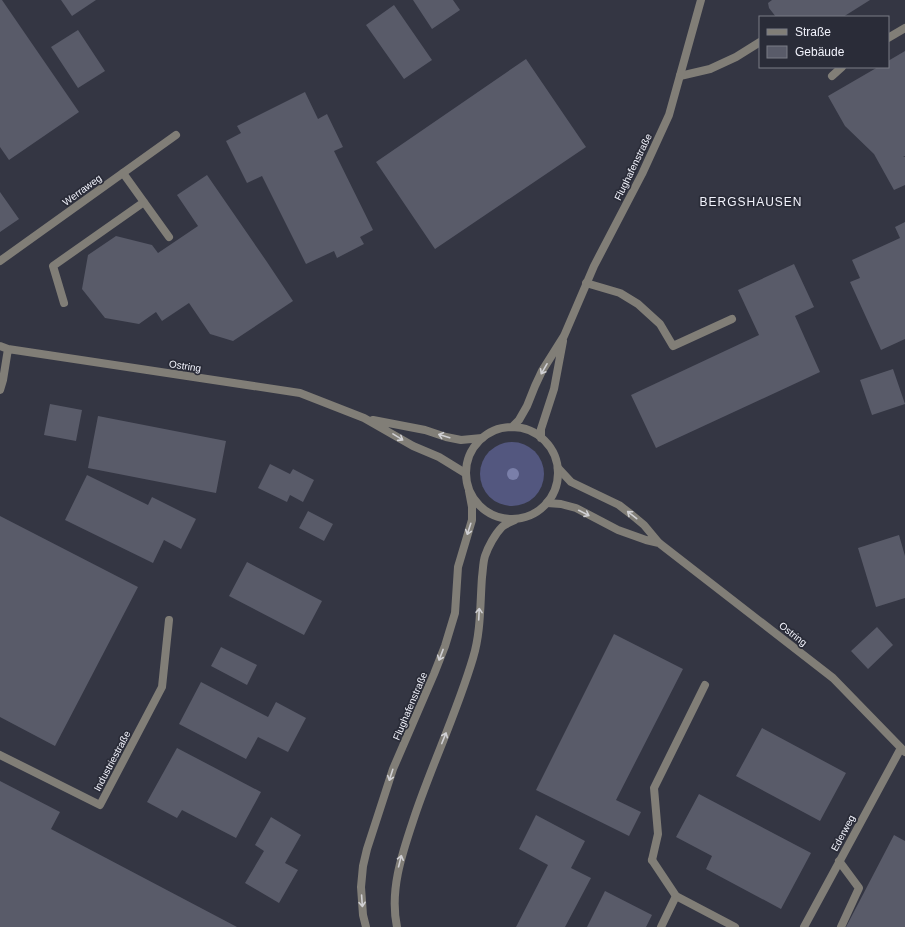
<svg xmlns="http://www.w3.org/2000/svg" width="905" height="927" viewBox="0 0 905 927" font-family="Helvetica,sans-serif">
  <style>
    .green { fill: #53577f }
    .building { fill: #595b69 }
    .lines { fill: none; stroke-linecap: round; stroke-linejoin: round }
    .service { stroke: #817e77; stroke-width: 8 }
    .minor { stroke: #817e77; stroke-width: 8 }
    .tertiary { stroke: #817e77; stroke-width: 8 }
    .tree { fill: #7a7fa9 }
    .oneway { stroke: #d0d0d4 }
    .labels { text-anchor: middle; dominant-baseline: central; stroke-width: 3.5; stroke-linejoin: round; paint-order: stroke }
    .street-label { font-size: 10px; fill: #f2f3fc; stroke: #2a2c38 }
    .quarter-label { font-size: 12px; letter-spacing: 1px; fill: #f2f3fc; stroke: #2a2c38 }
  </style>
  <rect width="100%" height="100%" fill="#343643"/>
  <path class="green" d="M480 474a32 32 0 1 1 64 0a32 32 0 1 1-64 0Z"/>
  <path class="building" d="M0,0H2L79,112L9,160L0,147Z
    M61,0H96L72,16Z
    M413,0H453L460,10L432,29Z
    M772,0H870L843,17H776L769,8L768,3Z
    M394,5L432,60L404,79L366,25Z
    M78,30L105,71L78,88L51,47Z
    M905,51V156L903,157H905V185L894,190L874,154L845,126L828,96L878,67H888V61Z
    M526,59L586,147L435,249L376,162Z
    M305,92L318,119L327,114L343,147L334,151L373,230L360,237L364,244L337,258L334,251L306,264L262,176L247,183L226,141L241,133L237,126Z
    M207,175L267,262L293,301L233,341L210,334L189,303L162,321L156,312L139,324L105,318L82,289L88,255L116,236L152,245L158,253L198,226L177,195Z
    M0,192L19,219L0,232Z
    M905,222V339L881,350L850,282L860,278L852,260L900,238L895,227Z
    M794,264L814,307L795,316L820,372L656,448L631,395L759,335L738,290Z
    M893,369L905,404L872,415L860,380Z
    M50,404L82,410L76,441L44,435Z
    M98,416L226,441L216,493L88,468Z
    M270,464L290,474L293,469L314,480L303,502L290,495L287,502L258,488Z
    M87,475L148,505L152,497L196,519L181,549L164,540L153,563L65,520Z
    M308,511L333,524L324,541L299,528Z
    M0,516L138,587L55,746L0,717Z
    M899,535L905,556V598L876,607L858,548Z
    M247,562L322,601L304,635L229,596Z
    M877,627L893,645L868,669L851,651Z
    M614,634L683,669L616,800L641,812L629,836L536,790Z
    M221,647L257,665L247,685L211,666Z
    M201,682L268,717L276,702L306,718L288,752L258,737L246,759L179,724Z
    M762,728L846,773L820,821L736,776Z
    M177,748L261,792L236,838L182,810L177,818L147,802Z
    M0,781L60,812L51,829L237,927H0Z
    M699,794L811,853L781,909L706,869L712,856L676,837Z
    M536,815L585,841L571,868L591,878L565,927H516L548,865L519,849Z
    M271,817L301,835L285,863L298,870L279,903L245,883L264,851L255,845Z
    M894,835L905,841V927H846Z
    M605,891L652,915L646,927H587Z"/>
  <g class="lines">
    <path class="service" d="M888,38L905,28
      M680,76L710,69L736,57L760,42
      M832,76L842,67
      M123,173L169,237
      M586,283L620,293L638,304L660,324L673,346L732,319
      M64,303L53,266L144,202
      M652,860L658,834L654,788L705,685
      M839,861L859,888L841,927
      M661,927L676,896"/>
    <path class="minor" d="M0,261L176,135
      M0,346L8,349L300,393L364,418L413,446L439,457L465,473
      M0,390L3,380L8,349
      M373,420L425,430L446,437L461,440L482,438
      M558,468L571,482L619,505L632,515L644,525L659,543L833,678L905,752
      M547,503L561,504L576,508L618,530L646,540L659,543
      M0,755L100,805L162,687L169,620
      M652,860L676,896L735,927
      M804,927L901,748"/>
    <path class="tertiary" d="M466 473a46 46 0 1 1 92 0a46 46 0 1 1-92 0Z
      M512,427L519,420L527,406L535,386L542,371L564,336L594,266L642,174L669,115L701,0
      M541,438V429L554,389L563,341
      M366,927L363,915L361,887L363,866L367,849L393,769L434,674L445,646L455,613L458,567L472,520V507L469,491
      M397,927C389,889 403,851 415,815C433,762 457,712 473,658C481,632 480,604 482,577C483,570 483,562 485,556C488,547 495,534 502,527C505,524 511,522 515,520"/>
  </g>
  <circle class="tree" cx="513" cy="474" r="6"/>
  <defs><path id="oneway-shaft" d="M-6 0H5M1.5-3L5.5 0L1.5 3" fill="none" stroke-width="1.6" stroke-linecap="round" stroke-linejoin="round"/></defs>
  <g class="oneway">
    <use href="#oneway-shaft" transform="translate(544 369) rotate(120)"/>
    <use href="#oneway-shaft" transform="translate(444 436) rotate(-163)"/>
    <use href="#oneway-shaft" transform="translate(398 437) rotate(32)"/>
    <use href="#oneway-shaft" transform="translate(584 513) rotate(27)"/>
    <use href="#oneway-shaft" transform="translate(632 515) rotate(-142)"/>
    <use href="#oneway-shaft" transform="translate(469 529) rotate(108)"/>
    <use href="#oneway-shaft" transform="translate(479 614) rotate(-87)"/>
    <use href="#oneway-shaft" transform="translate(441 655) rotate(111)"/>
    <use href="#oneway-shaft" transform="translate(444 738) rotate(-68)"/>
    <use href="#oneway-shaft" transform="translate(391 775) rotate(108)"/>
    <use href="#oneway-shaft" transform="translate(400 861) rotate(-76)"/>
    <use href="#oneway-shaft" transform="translate(362 901) rotate(86)"/>
  </g>
  <g class="labels">
    <g class="street-label">
      <text transform="translate(633 167) rotate(-64)">Flughafenstraße</text>
      <text transform="translate(82 190) rotate(-36)">Werraweg</text>
      <text transform="translate(185 366) rotate(9)">Ostring</text>
      <text transform="translate(793 634) rotate(38)">Ostring</text>
      <text transform="translate(410 706) rotate(-67)">Flughafenstraße</text>
      <text transform="translate(112 761) rotate(-62)">Industriestraße</text>
      <text transform="translate(843 833) rotate(-62)">Ederweg</text>
    </g>
    <g class="quarter-label">
      <text x="751" y="202">BERGSHAUSEN</text>
    </g>
  </g>
  <rect x="759" y="16" width="130" height="52" fill="#2a2c38" stroke="#7a7c86"/>
  <rect x="767" y="29" width="20" height="6" fill="#817e77" stroke="#7a7c86"/>
  <text x="795" y="36" font-size="12" fill="#f2f3fc">Straße</text>
  <rect x="767" y="46" width="20" height="12" fill="#595b69" stroke="#7a7c86"/>
  <text x="795" y="56" font-size="12" fill="#f2f3fc">Gebäude</text>
</svg>
